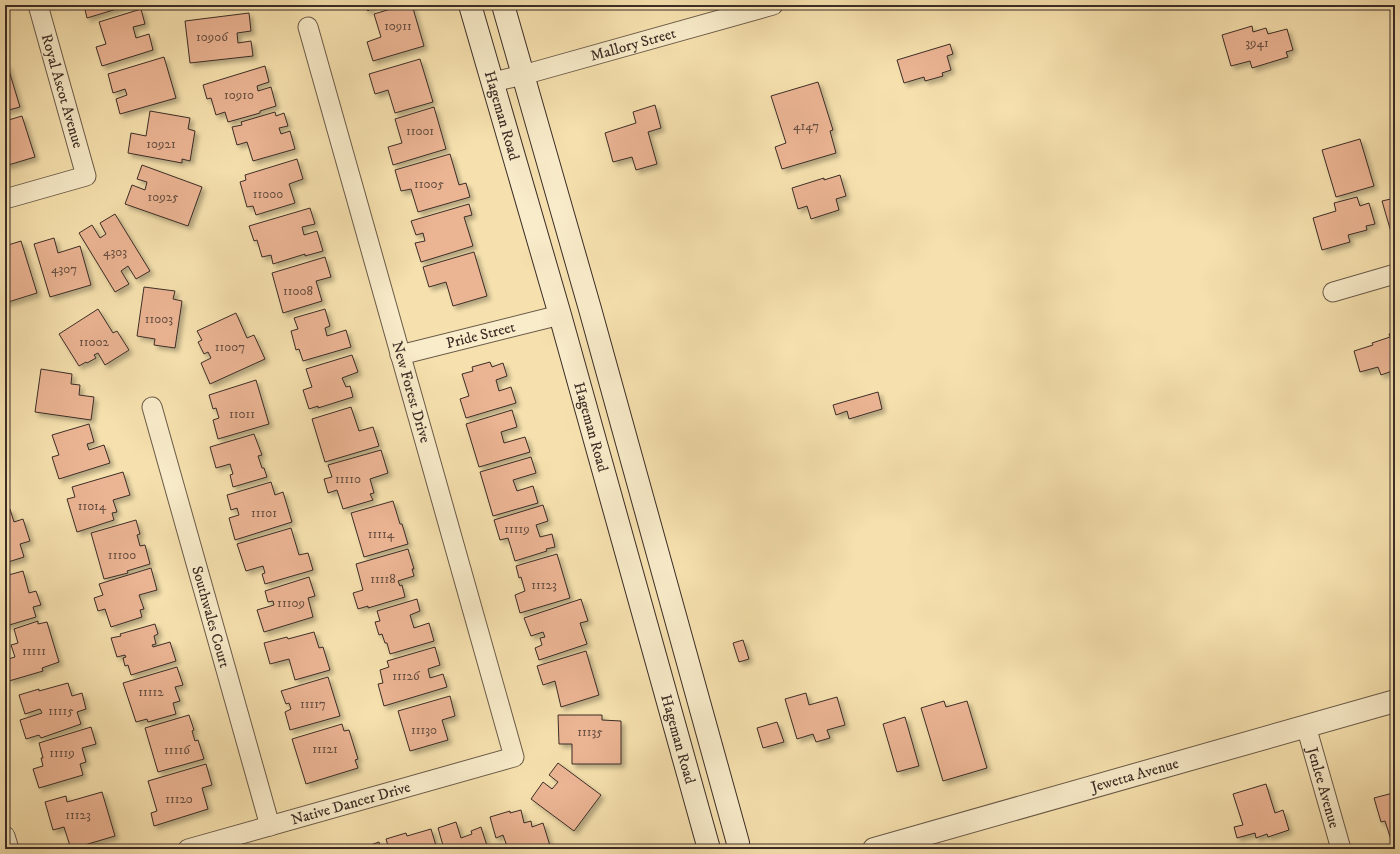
<svg xmlns="http://www.w3.org/2000/svg" width="1400" height="854" viewBox="0 0 1400 854" font-family="'IM FELL DW Pica',serif">
  <style>
    .building { fill: #ebb493; stroke: #3b2d26; filter: url(#shadow) }
    .lines { fill: none; stroke-linecap: round; stroke-linejoin: round }
    .minor-casing { stroke: #6a5a48; stroke-width: 21 }
    .tertiary-casing { stroke: #6a5a48; stroke-width: 24 }
    .secondary-casing { stroke: #3b2d26; stroke-width: 24 }
    .minor { stroke: #f9ecca; stroke-width: 19 }
    .tertiary { stroke: #f9ecca; stroke-width: 22 }
    .secondary { stroke: #f9ecca; stroke-width: 22 }
    .labels { text-anchor: middle; dominant-baseline: central; stroke-width: 3; stroke-linejoin: round; paint-order: stroke }
    .number-label { font-size: 13px; fill: #674f41 }
    .street-label { font-size: 15px; fill: #3b2d26; stroke: #f9ecca }
  </style>
  <defs>
    <filter id="shadow"><feDropShadow dx="3.5" dy="3.5" stdDeviation="2" flood-color="#0004"/></filter>
  </defs>
  <rect width="100%" height="100%" fill="#f6e1ae"/>
  <filter id="stains"><feTurbulence type="fractalNoise" baseFrequency=".005" numOctaves="4"/><feColorMatrix values="0 0 0 0 .2 0 0 0 0 .09 0 0 0 0 .02 0 0 0 .5 -.17"/></filter>
  <radialGradient id="worn" r=".72"><stop offset=".6" stop-color="#630" stop-opacity="0"/><stop offset="1" stop-color="#630" stop-opacity=".3"/></radialGradient>
  <path class="building" d="M84,5H130L87,18Z
    M363,5H374L368,11Z
    M404,5H412L424,46L373,61L367,42L381,37L374,14Z
    M141,9L145,24L133,27L136,38L149,34L153,50L102,66L96,47L106,44L99,22Z
    M249,13L251,31L237,33L238,43L251,41L253,56L190,63L185,21Z
    M1252,26L1253,32L1266,28L1268,34L1287,29L1293,50L1286,52L1288,57L1252,68L1250,61L1231,66L1222,35Z
    M950,44L953,54L947,56L951,70L942,73L943,76L925,81L924,77L904,83L897,60Z
    M164,57L176,98L120,114L116,99L127,95L125,89L113,93L108,74Z
    M420,59L433,102L395,113L388,90L375,94L369,74Z
    M7,64L20,107L5,111V65Z
    M265,66L269,82L257,86L258,91L271,87L276,106L260,111V113L228,122L225,112L216,115L211,98L207,99L203,85Z
    M818,82L833,130L830,131L836,153L782,169L775,147L786,143L771,96Z
    M655,105L661,128L648,132L657,164L636,170L632,157L613,162L605,133L636,123L633,112Z
    M434,107L446,149L393,165L388,147L402,143L395,119Z
    M150,111L190,118L188,129L195,131L190,161L182,159V163L128,153L131,133L146,136Z
    M275,112L276,116L284,113L288,126L279,128L281,134L290,131L295,149L253,161L247,142L237,145L232,127L242,125L241,122Z
    M22,116L35,157L5,166V121Z
    M1360,139L1374,186L1336,197L1322,150Z
    M450,154L459,185L466,183L470,197L418,212L411,189L401,191L395,170Z
    M297,159L303,179L289,184L295,203L256,215L253,206L247,207L240,182L246,180L245,175Z
    M142,165L202,187L188,226L125,204L132,185L145,190L147,182L137,179Z
    M840,175L846,196L836,199L839,210L811,219L807,206L798,209L792,188L824,178V180Z
    M1357,197L1360,206L1369,203L1375,224L1366,226L1367,230L1348,235L1350,242L1322,250L1313,218L1336,211L1334,203Z
    M1395,198V231L1391,232L1382,201Z
    M469,204L472,215L464,217L473,246L421,262L415,243L425,241L423,233L416,235L411,221Z
    M310,208L315,224L302,227L304,235L317,231L323,251L305,256V254L273,264L271,255L262,257L257,240L254,241L249,226Z
    M115,214L150,271L136,279L128,266L121,271L129,284L115,292L79,233L92,225L100,238L106,234L100,223Z
    M54,238L58,253L80,246L91,285L50,297L34,244Z
    M21,241L37,293L5,303V262L7,261L5,255V246Z
    M474,252L487,296L453,306L446,282L429,287L423,267Z
    M325,257L331,277L316,281L322,301L283,313L272,273Z
    M144,287L175,291L173,299L182,301L175,348L154,345L155,339L137,336Z
    M98,309L113,333L117,331L129,350L105,365L98,353L94,355L96,358L87,363L86,362L79,366L59,334Z
    M325,309L330,326L325,328L327,336L346,330L351,347L303,361L299,349L296,350L291,331L298,329L294,318Z
    M236,313L247,338L254,335L265,359L210,384L201,363L211,358L208,352L204,354L198,342L202,340L197,331Z
    M1395,332V370L1381,375L1378,367L1360,372L1354,351L1373,345L1372,343L1390,337L1389,334Z
    M352,355L358,372L342,378L346,387L350,386L353,397L318,408V406L309,409L303,390L312,387L306,369Z
    M490,362L492,367L503,363L507,376L496,380L499,391L511,387L516,403L466,418L460,399L469,396L462,374L473,371L472,367Z
    M41,369L72,374L71,384L80,385L79,395L94,397L91,420L35,412Z
    M256,380L269,424L218,439L213,420L219,418L216,408L213,409L209,395Z
    M878,392L882,409L849,419L847,411L836,415L833,405Z
    M351,407L359,431L373,427L379,446L325,462L312,419Z
    M512,410L517,427L501,432L504,443L525,437L530,452L479,467L466,424Z
    M89,424L94,442L87,444L89,450L104,445L110,463L59,479L52,457L59,455L52,435Z
    M254,434L262,455L258,456L262,468H264L267,477L233,487L230,475L233,474L230,464L216,468L210,447Z
    M381,450L388,473L370,479L374,493L370,494L373,500L343,509L337,490L328,493L324,479L332,477L328,465Z
    M531,457L536,473L513,480L517,491L533,486L538,503L493,516L480,472Z
    M123,472L130,495L113,500L117,512L112,513L114,520L77,532L67,499L75,497L72,487Z
    M271,482L275,495L283,492L292,522L235,540L229,518L239,515L237,508L231,510L227,495Z
    M393,501L400,524H402L408,544L364,557L351,513Z
    M543,505L548,521L536,525L540,537L552,534L555,547L546,549L547,551L515,561L508,538L500,540L494,520Z
    M10,509L14,522L23,519L30,541L20,544L24,557L5,563V511Z
    M136,520L140,534L137,535L140,546L145,545L150,564L127,571L128,573L104,579L91,533Z
    M291,528L299,555L308,553L313,570L265,584L262,574L265,573L263,566L246,571L237,544Z
    M408,549L414,569H412L414,576L398,581L400,586L402,585L405,597L368,608V606L358,609L353,593L363,590L356,564Z
    M557,554L570,598L520,613L515,595L525,591L521,577L519,578L516,566Z
    M151,568L157,590L139,595L144,609L140,610L142,617L111,627L105,609L98,611L94,598L103,595L99,584Z
    M23,571L29,593L36,591L41,605L33,607L36,617L6,626L5,576Z
    M309,577L315,596L308,598L313,617L264,632L257,610L274,605L273,601L268,602L265,591Z
    M417,599L420,611L410,615L414,628L429,623L434,641L390,654L387,643H385L382,634L379,635L375,622L380,621L377,611Z
    M581,599L588,621L580,623L587,644L539,660L535,648L542,645L540,638L545,637L543,632L531,636L524,618Z
    M38,621V624L47,622L59,662L42,668L43,671L9,681L5,669V660L15,657L11,645L18,643L14,629Z
    M155,624L158,634L154,636L156,644L152,645L153,647L170,642L176,661L131,675L128,665L125,666L123,658L126,657L125,655L117,657L111,638L121,636L120,634Z
    M314,632L319,648L323,647L330,670L295,680L289,659L270,664L264,643L287,637L288,639Z
    M743,640L749,659L739,662L733,643Z
    M435,647L440,665L428,669L430,678L443,674L447,687L384,706L378,684L383,683L380,670L389,667L387,661Z
    M586,651L599,695L561,707L555,681L543,685L537,666Z
    M177,667L183,685L175,687L180,701L173,703L176,714L148,722L147,719L136,722L123,683Z
    M328,677L340,716L290,730L285,712L291,709L289,703L286,704L281,691Z
    M68,683L72,696L82,693L86,709L77,712L81,724L41,738L39,735L26,739L20,720L42,713L40,709L25,714L19,695L39,689V691Z
    M806,693L809,705L837,697L845,725L827,730L830,738L816,742L813,734L797,739L785,699Z
    M450,696L455,716L442,720L448,740L410,751L398,711Z
    M944,701L946,707L967,701L987,768L943,781L921,708Z
    M189,715L194,730L192,731L195,741L198,740L204,759L158,772L145,728Z
    M558,715H602V720L621,721V764H572V744H559Z
    M905,717L919,766L897,772L883,724Z
    M777,722L784,742L763,748L757,728Z
    M342,724L344,731L349,730L358,759L355,760L358,768L306,784L292,739Z
    M91,727L96,744L82,748L86,762L80,764L83,775L39,788L33,769L43,766L41,758H43L39,743Z
    M558,763L601,795L574,831L531,799L543,782L552,789L558,782L549,775Z
    M206,764L212,785L202,788L208,809L154,826L151,813L157,811L148,781Z
    M1266,784L1275,813L1283,810L1289,830L1268,837L1267,834L1256,838L1255,833L1237,838L1234,827L1243,825L1233,794Z
    M102,792L115,836L71,849L64,827L53,830L45,802L66,796L67,802Z
    M1393,793L1395,800V846H1393L1385,821L1381,822L1374,798Z
    M521,810L524,823L531,821L532,827L543,823L551,849H508L503,835L496,838L490,817L510,811V813Z
    M456,822L461,838L472,834L471,831L481,827L488,849H444L438,828Z
    M431,829L437,849H389L386,839L406,833L407,836Z
    M379,842L381,849H359Z
    M1294,845L1295,849H1279Z"/>
  <g class="lines">
    <g class="minor-casing">
      <g id="minor">
        <path id="s1" d="M493,82L523,75L773,5"/>
        <path d="M5,199L86,176L38,5"/>
        <path d="M1333,292L1395,274"/>
        <path id="s2" d="M400,355L560,315"/>
        <path id="s3" d="M152,407L270,826"/>
        <path id="s4" d="M1306,726L1341,849"/>
        <path d="M5,836L9,849"/>
        <path id="s5" d="M188,849L514,757L308,27"/>
      </g>
    </g>
    <g class="tertiary-casing">
      <g id="tertiary">
        <path id="s6" d="M874,849L1395,701"/>
      </g>
    </g>
    <g class="secondary-casing">
      <g id="secondary">
        <path id="s7" d="M470,5L560,315L709,849"/>
        <path d="M503,5L590,309L738,843L737,849"/>
      </g>
    </g>
    <use href="#minor" class="minor"/>
    <use href="#tertiary" class="tertiary"/>
    <use href="#secondary" class="secondary"/>
  </g>
  <g class="labels">
    <g class="number-label">
      <text x="398" y="26">10911</text>
      <text x="212" y="37">10906</text>
      <text x="1257" y="43">3941</text>
      <text x="239" y="95">10910</text>
      <text x="806" y="126">4147</text>
      <text x="420" y="131">11001</text>
      <text x="161" y="144">10921</text>
      <text x="429" y="184">11005</text>
      <text x="268" y="194">11000</text>
      <text x="163" y="197">10925</text>
      <text x="115" y="252">4303</text>
      <text x="64" y="269">4307</text>
      <text x="298" y="291">11008</text>
      <text x="159" y="319">11003</text>
      <text x="94" y="342">11002</text>
      <text x="230" y="347">11007</text>
      <text x="242" y="414">11011</text>
      <text x="348" y="479">11110</text>
      <text x="92" y="506">11014</text>
      <text x="264" y="513">11101</text>
      <text x="517" y="529">11119</text>
      <text x="381" y="534">11114</text>
      <text x="122" y="555">11100</text>
      <text x="383" y="579">11118</text>
      <text x="544" y="585">11123</text>
      <text x="291" y="603">11109</text>
      <text x="34" y="651">11111</text>
      <text x="406" y="676">11126</text>
      <text x="151" y="692">11112</text>
      <text x="313" y="704">11117</text>
      <text x="61" y="711">11115</text>
      <text x="424" y="730">11130</text>
      <text x="590" y="732">11135</text>
      <text x="325" y="749">11121</text>
      <text x="177" y="750">11116</text>
      <text x="62" y="753">11119</text>
      <text x="179" y="799">11120</text>
      <text x="78" y="815">11123</text>
    </g>
    <g class="street-label">
      <text stroke="none"><textPath href="#s1" startOffset="145">Mallory Street</textPath></text>
      <text transform="translate(62 91) rotate(74)">Royal Ascot Avenue</text>
      <text stroke="none"><textPath href="#s7" startOffset="115">Hageman Road</textPath></text>
      <text stroke="none"><textPath href="#s2" startOffset="83">Pride Street</textPath></text>
      <text transform="translate(411 392) rotate(74)">New Forest Drive</text>
      <text stroke="none"><textPath href="#s7" startOffset="439">Hageman Road</textPath></text>
      <text stroke="none"><textPath href="#s3" startOffset="218">Southwales Court</textPath></text>
      <text stroke="none"><textPath href="#s7" startOffset="763">Hageman Road</textPath></text>
      <text stroke="none"><textPath href="#s6" startOffset="271">Jewetta Avenue</textPath></text>
      <text stroke="none"><textPath href="#s4" startOffset="64">Jenlee Avenue</textPath></text>
      <text stroke="none"><textPath href="#s5" startOffset="169">Native Dancer Drive</textPath></text>
    </g>
  </g>
  <rect width="1400" height="854" fill="none" stroke="#f6e1ae" stroke-width="20"/>
  <rect x="6" y="6" width="1388" height="842" fill="none" stroke="#3b2d26" stroke-width="2"/>
  <rect x="10" y="10" width="1380" height="834" fill="none" stroke="#3b2d26"/>
  <rect width="100%" height="100%" filter="url(#stains)"/>
  <rect width="100%" height="100%" fill="url(#worn)"/>
</svg>
